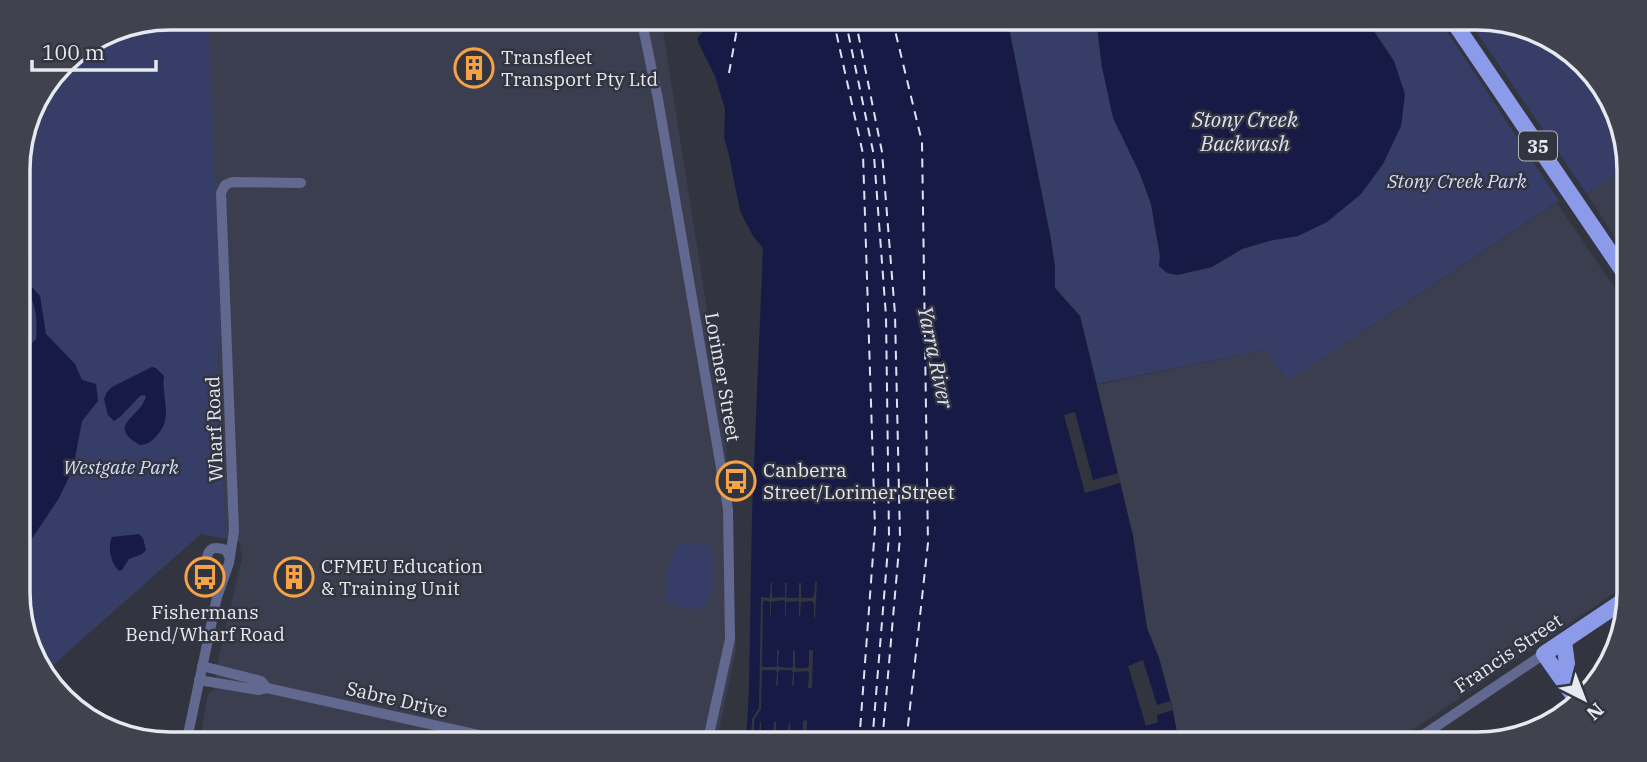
<svg xmlns="http://www.w3.org/2000/svg" width="1647" height="762" viewBox="0 0 1647 762" font-family="'IBM Plex Serif',serif">
  <style>
    .built { fill: #3b3e4f }
    .green { fill: #363d66 }
    .water { fill: #161a44 }
    .pier { fill: #323540 }
    .lines { fill: none; stroke-linecap: round; stroke-linejoin: round }
    .ferry { stroke: #dee2f2; stroke-width: 2; stroke-dasharray: 9 7; stroke-linecap: butt }
    .minor { stroke: #616990; stroke-width: 10 }
    .primary { stroke: #8b9ae9; stroke-width: 16 }
    .labels { text-anchor: middle; dominant-baseline: central; stroke-width: 5; stroke-linejoin: round; paint-order: stroke }
    .shield { fill: #323540; stroke: #b1b3bb; stroke-width: 2 }
    .shield-label { font-size: 18px; font-weight: bold; fill: #e7e9f0 }
    .poi-label { font-size: 19px; fill: #e7e9f0; stroke: #323540; text-anchor: start }
    .park-label { font-size: 19px; font-style: italic; fill: #d6defd; stroke: #323540 }
    .street-label { font-size: 19px; fill: #e7e9f0; stroke: #323540 }
    .water-label { font-size: 21px; font-style: italic; fill: #dee2f2; stroke: #323540 }
    .rim { fill: none; stroke: #e7e9f0; stroke-width: 3.5 }
  </style>
  <rect width="100%" height="100%" fill="#323540"/>
  <path class="built" d="M207,18H661L725,424L736,649L716,744H199L208,694L214,690L218,661L242,558L240,547L241,543L226,539L218,355Z
    M1628,167V257L1587,194Z
    M1557,203L1629,309V583L1392,744H1179L1172,706L1159,658L1147,628L1133,536L1097,385L1266,350L1288,381Z"/>
  <path class="green" d="M170,18H208L221,326L218,355L226,539L201,534L44,673L19,612L18,160L33,103L69,56L112,29Z
    M1007,18H1096L1102,67L1151,204L1160,256L1159,266L1178,275L1212,267L1242,249L1269,241L1394,61L1365,18H1438L1559,201L1288,381L1266,350L1097,384L1080,316L1055,288V267L1051,240Z
    M1467,18H1477L1536,29L1598,78L1628,150V167L1587,194Z
    M683,542L712,546L714,585L712,592L705,605L700,609L695,610L691,607H678L665,600L664,597L667,591C663,579 672,548 683,542Z"/>
  <path class="water" d="M697,18H1007L1051,240L1055,267V288L1080,316L1133,536L1147,628L1159,658L1172,706L1179,744H746L749,688L752,514L763,248L753,236L740,211L728,151L724,138L725,109L715,76L699,44L697,38L702,33Z
    M1096,18H1365L1394,61L1405,94L1401,126L1383,164L1361,194L1327,222L1298,236L1269,241L1242,249L1212,267L1177,275L1167,273L1159,266L1160,256L1151,204L1140,174L1113,118L1102,67Z
    M18,285L32,287L40,296L46,334L75,364L82,380L96,384L98,401L82,421L73,469L59,498L19,558L18,321C26,328 24,337 32,343L36,339C37,324 37,311 31,298L27,297L23,299L18,307Z
    M152,367L156,368L164,376C161,396 173,416 159,433C153,440 150,444 140,445C104,425 142,417 146,396L144,395L140,396L121,416L114,421L108,415L104,399L107,392L112,387Z
    M139,534L143,538L146,550L142,554L129,559L122,570L119,571C111,563 107,548 112,537Z"/>
  <path class="pier" d="M1075,412L1093,480L1118,473L1120,483L1085,493L1064,415Z
    M815,581L817,582L815,619L814,618V604L812,601L801,602L800,616H799V602L798,601L786,602V615L785,616V602L783,600L771,602V615H770V602L765,600L763,602L762,666L764,667H775L777,666V650H779L778,666L780,667L791,668L793,666V651H795V666L796,668H807L809,666V650H813L812,688H808L809,673L807,671L794,672V685H792L793,672L791,670H780L778,672V685H776L777,672L775,670H764L762,671L761,709L754,720V733L756,735L759,734L760,722H761V737H773L774,722H776V737H787L789,722H790L791,737L801,738L803,736V721L805,720L807,721L806,744H803L802,740H791L788,744L787,740H776L774,744L772,740L762,739L759,744L758,739H746V737H751L752,719L759,708L761,597L769,598L770,596L771,582H772V596L773,598L785,597V583H787L786,597L788,598H798L799,597V583H801V597L802,598H812L814,596Z
    M1143,660L1157,705L1170,701L1173,710L1157,715L1158,722L1146,726L1128,666Z"/>
  <g class="lines">
    <path class="ferry" d="M833,18L863,154L875,528L859,744
      M845,18L874,156L886,316L889,536L872,744
      M855,18L882,152L895,314L900,537L882,744
      M892,18L922,142L928,543L906,744
      M729,73L739,18"/>
    <path class="minor" d="M641,18L658,99L728,509L730,639L707,744
      M217,597C212,584 193,538 226,550L230,558
      M202,666L261,681L267,688
      M199,680L258,690L267,688L520,744
      M186,744L217,597L229,563L234,531L221,193L225,185L232,182L301,183
      M1410,744L1544,654"/>
    <path class="primary" d="M1451,18L1629,280
      M1564,641L1568,671L1575,689
      M1577,701L1544,654L1629,597"/>
  </g>
  <defs>
    <g id="building-ring" transform="scale(2.0125)"><circle r="9.5" fill="#323540" stroke="#f6a247" stroke-width="1.5"/><path d="M-4-6H4V6H1V3H-1V6H-4ZM-2.5-4.3h1.7v1.8h-1.7ZM.8-4.3h1.7v1.8H.8ZM-2.5-1h1.7V.8h-1.7ZM.8-1h1.7V.8H.8Z" fill="#f6a247"/></g>
    <g id="bus-ring" transform="scale(2.0125)"><circle r="9.5" fill="#323540" stroke="#f6a247" stroke-width="1.5"/><path d="M-5-6H5V4H4V6H2V4H-2V6H-4V4H-5ZM-3.5-4V0h7V-4ZM-3.5 1.2v1.5H-2V1.2ZM2 1.2v1.5H3.5V1.2Z" fill="#f6a247"/></g>
  </defs>
  <g fill-rule="evenodd">
    <use href="#building-ring" x="474" y="68"/>
    <use href="#bus-ring" x="736" y="481"/>
    <use href="#bus-ring" x="205" y="577"/>
    <use href="#building-ring" x="294" y="577"/>
  </g>
  <g class="labels">
    <rect class="shield" x="1519" y="131.5" width="38" height="29" rx="5"/>
    <g class="shield-label">
      <text x="1538" y="146">35</text>
    </g>
    <g class="poi-label">
      <text x="501" y="57">Transfleet<tspan x="501" dy="22">Transport Pty Ltd</tspan></text>
      <text x="763" y="470">Canberra<tspan x="763" dy="22">Street/Lorimer Street</tspan></text>
      <text x="321" y="566">CFMEU Education<tspan x="321" dy="22">&amp; Training Unit</tspan></text>
      <text x="205" y="612" text-anchor="middle">Fishermans<tspan x="205" dy="22">Bend/Wharf Road</tspan></text>
    </g>
    <g class="park-label">
      <text x="1457" y="181">Stony Creek Park</text>
      <text x="121" y="467">Westgate Park</text>
    </g>
    <g class="street-label">
      <text transform="translate(723 377) rotate(80)">Lorimer Street</text>
      <text transform="translate(214 429) rotate(-92)">Wharf Road</text>
      <text transform="translate(1508 653) rotate(-34)">Francis Street</text>
      <text transform="translate(397 699) rotate(13)">Sabre Drive</text>
    </g>
    <g class="water-label">
      <text x="1245" y="119">Stony Creek<tspan x="1245" dy="24">Backwash</tspan></text>
      <text transform="translate(936 357) rotate(78)">Yarra River</text>
    </g>
  </g>
  <path d="M0 0H1647V762H0ZM170 30H1477A140 140 0 0 1 1617 170V592A140 140 0 0 1 1477 732H170A140 140 0 0 1 30 592V170A140 140 0 0 1 170 30Z" fill="#40434e" fill-rule="evenodd"/>
  <path class="rim" d="M170 30H1477A140 140 0 0 1 1617 170V592A140 140 0 0 1 1477 732H170A140 140 0 0 1 30 592V170A140 140 0 0 1 170 30Z"/>
  <g transform="translate(1584 699) rotate(138)" stroke="#323540" stroke-width="5" paint-order="stroke">
  <path d="M0-5L12 26L0 18L-12 26Z" fill="#e7e9f0"/>
  <text y="-10" font-size="19" font-weight="bold" text-anchor="middle" fill="#e7e9f0">N</text>
  </g>
  <path d="M32 60v10h124v-10" fill="none" stroke="#e7e9f0" stroke-width="3.5"/>
  <text x="42" y="60" font-size="21" fill="#e7e9f0" stroke="#323540" stroke-width="5" paint-order="stroke">100 m</text>
</svg>
